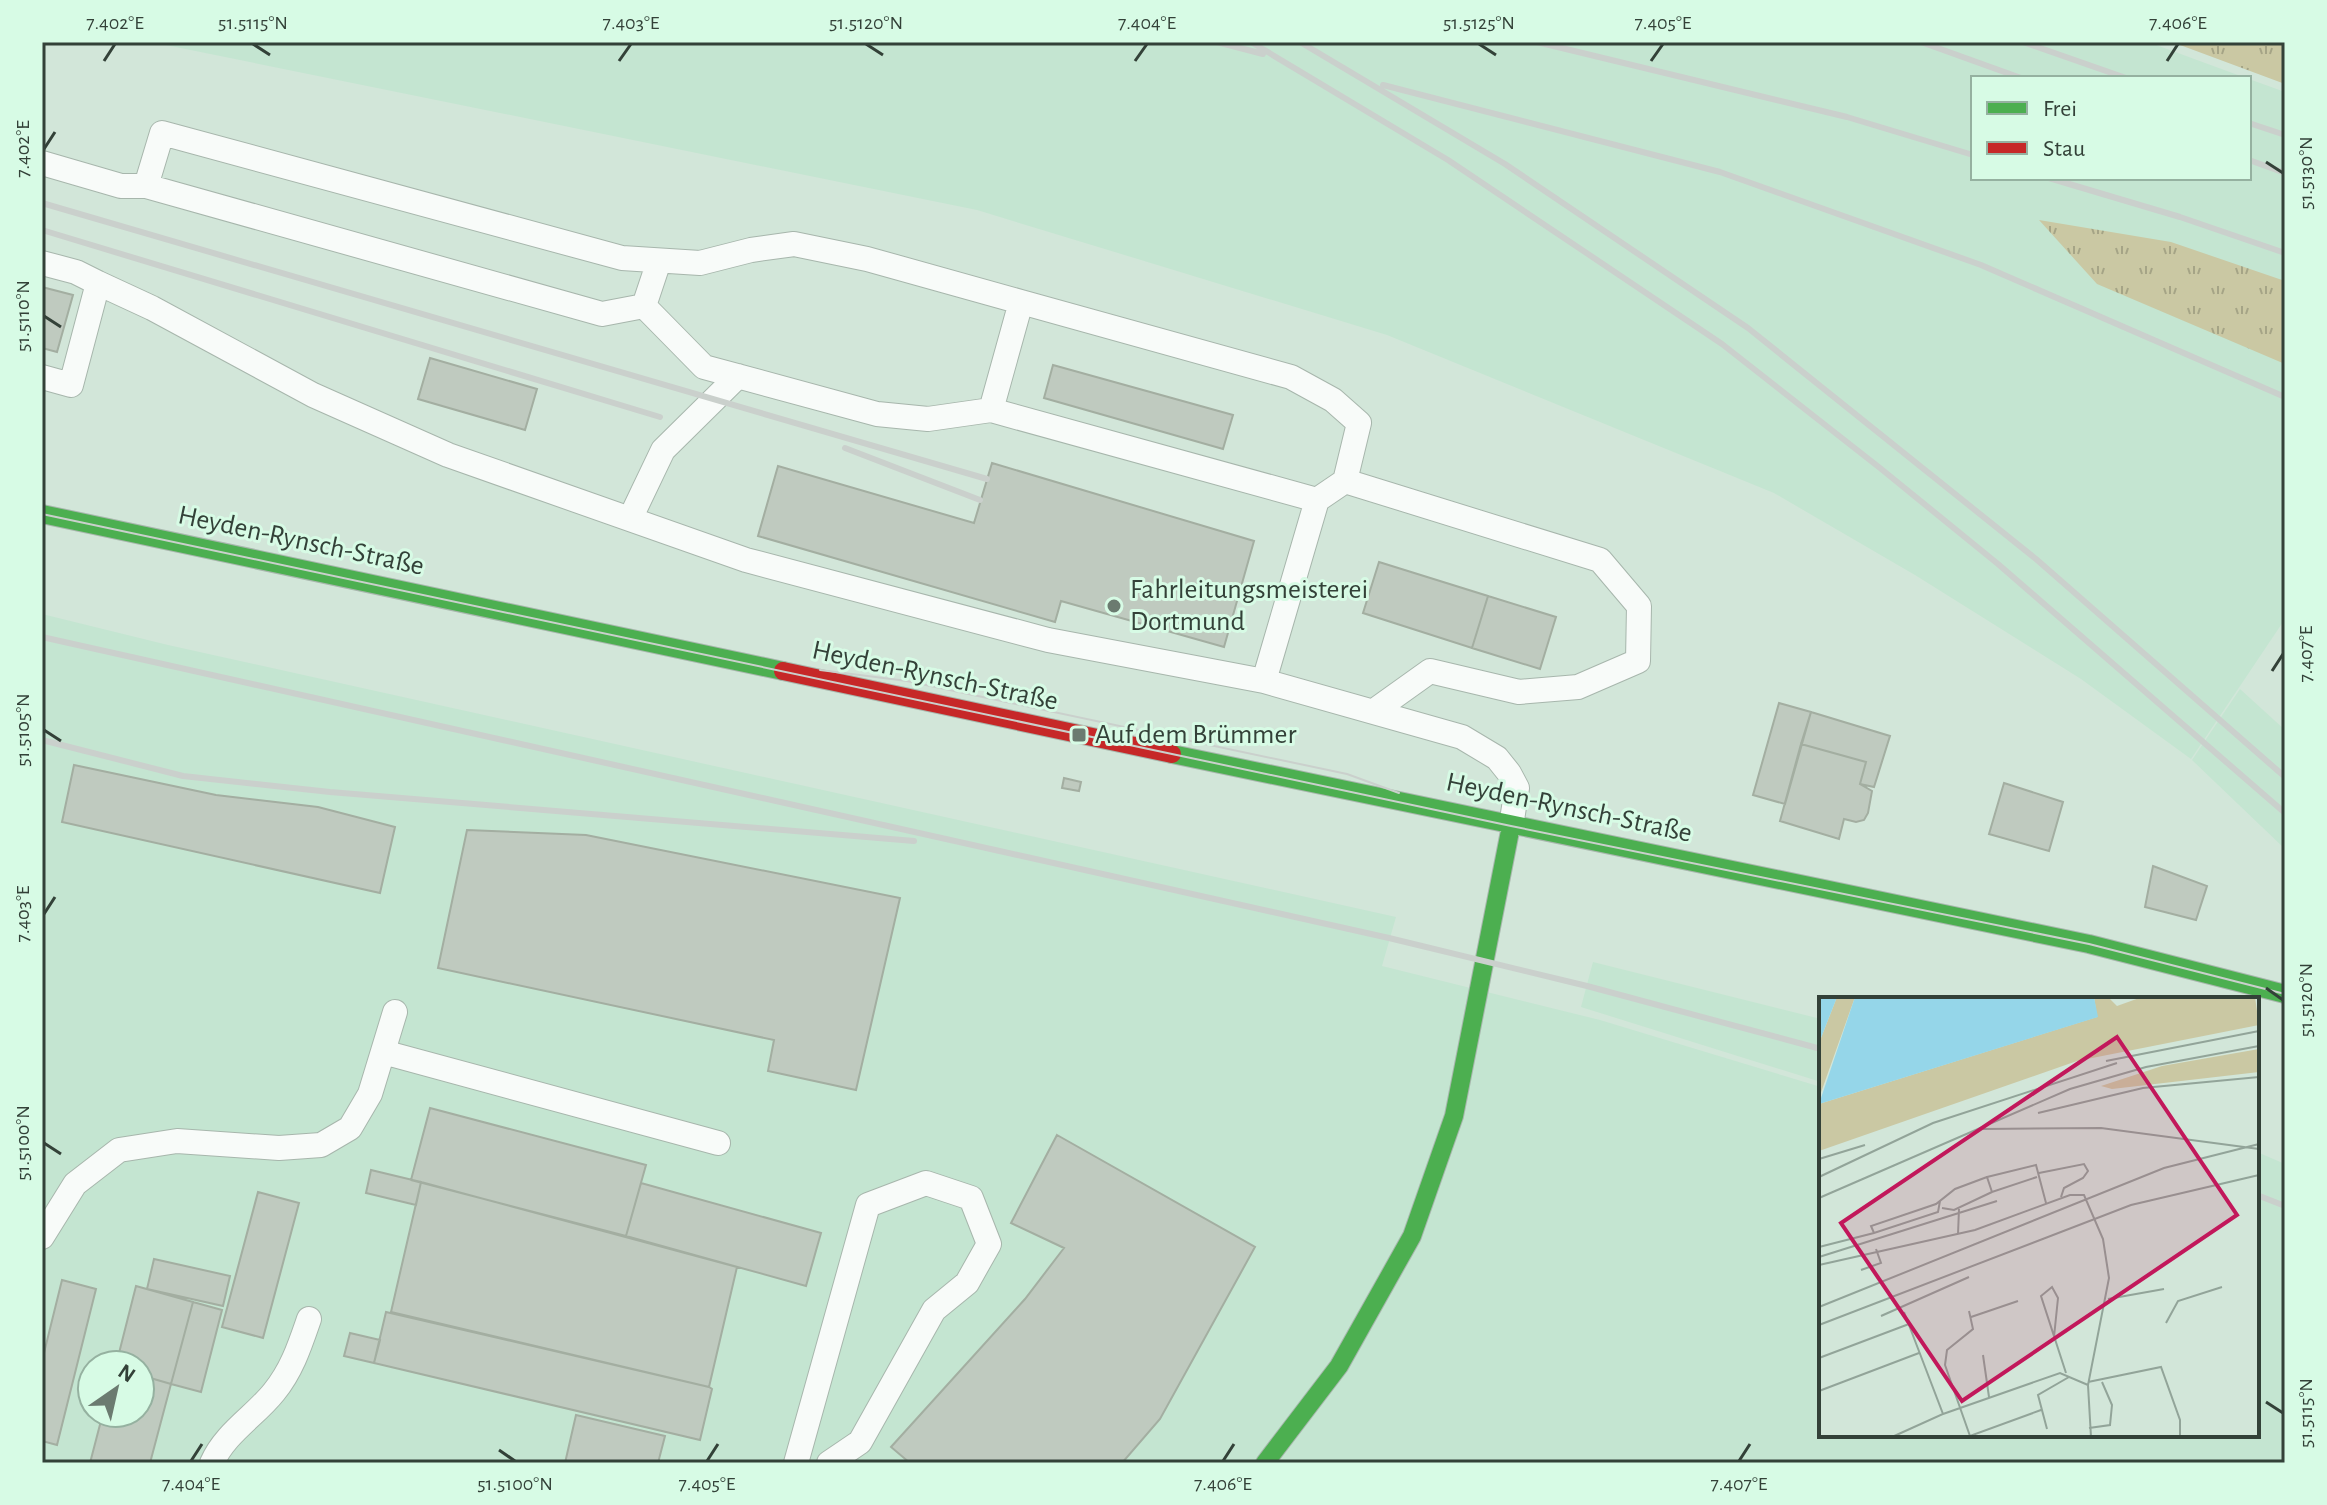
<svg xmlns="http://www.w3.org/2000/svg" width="2327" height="1505" viewBox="0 0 2327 1505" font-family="'Alegreya Sans',sans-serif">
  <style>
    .built { fill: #c4e5d1; fill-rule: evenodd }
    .grass { fill: url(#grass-tufts) }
    .building { fill: #bfcabf; stroke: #a3aea1; stroke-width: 2 }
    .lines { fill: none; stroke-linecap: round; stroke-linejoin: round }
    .lane-casing { stroke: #a7b6ac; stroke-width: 26 }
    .fast-casing { stroke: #a7b6ac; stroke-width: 20 }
    .jam-casing { stroke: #a7b6ac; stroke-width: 20 }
    .lane { stroke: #f8fbf9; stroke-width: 24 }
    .fast { stroke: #4caf50; stroke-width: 18 }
    .jam { stroke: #c62828; stroke-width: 18 }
    .tram { stroke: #cad0cc; stroke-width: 2 }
    .rail { stroke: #cad0cc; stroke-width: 6 }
    .ticks { fill: none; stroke: #334138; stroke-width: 3 }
    .poi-dot { fill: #6b7b70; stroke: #d7fbe5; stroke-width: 3 }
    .labels { text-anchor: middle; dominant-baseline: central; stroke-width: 6; stroke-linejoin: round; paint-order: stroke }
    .street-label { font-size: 28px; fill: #334138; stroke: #d7fbe5 }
    .poi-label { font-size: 28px; fill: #334138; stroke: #d7fbe5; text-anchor: start }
    .inset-road { fill: none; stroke: #92a499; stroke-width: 2 }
    .view { fill: #c2185b; fill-opacity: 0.15; stroke: #c2185b; stroke-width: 4 }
    .inset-edge { fill: none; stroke: #334138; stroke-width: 4 }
    .neatline { fill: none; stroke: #334138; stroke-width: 3 }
    .ticks-label { font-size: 20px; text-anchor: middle; fill: #334138 }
  </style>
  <defs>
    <pattern id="grass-tufts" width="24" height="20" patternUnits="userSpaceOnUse" patternTransform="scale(2)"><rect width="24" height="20" fill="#cac8a3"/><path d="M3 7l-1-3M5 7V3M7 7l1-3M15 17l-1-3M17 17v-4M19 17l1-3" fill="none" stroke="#a5a486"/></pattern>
  </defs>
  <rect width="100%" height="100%" fill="#d2e6d9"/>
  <path class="built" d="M151,42H2148L2246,78H1973V178H2249V79L2285,92V619L2191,759L2081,679L1915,575L1774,493L1387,335L977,210Z
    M42,614L168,645L1396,917L1382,966L1600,1020L1821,1087V1435H2257V1152L2285,1164V1463H42ZM92,1365H140V1413H92Z
    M2240,689L2285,730V849L2192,760Z
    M1593,962L1821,1019V1082L1581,1007Z"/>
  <path class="grass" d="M2172,42H2285V84Z
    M2039,220L2171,242L2285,281V364L2097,284Z"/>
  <path class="building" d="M42,287L73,295L57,352L42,348Z
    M430,358L537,389L525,430L418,399Z
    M1053,365L1233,415L1223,449L1044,398Z
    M992,463L1254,541L1224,647L1061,601L1055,622L758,536L778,466L974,523Z
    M1379,562L1488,596L1472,648L1363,613Z
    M1488,596L1556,617L1540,669L1472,648Z
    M1779,703L1811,712L1785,804L1753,795Z
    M1811,712L1890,736L1874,787L1860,784L1866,762L1801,744Z
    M1801,744L1866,762L1860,784L1872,791L1868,813L1864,820L1856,822L1844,819L1839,839L1780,821Z
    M74,765L216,795L318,807L395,827L380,893L62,822Z
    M1064,778L1081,782L1079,791L1062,788Z
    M2004,783L2063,802L2049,851L1989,834Z
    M467,830L586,835L900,898L856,1090L768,1071L774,1040L438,968Z
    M2153,866L2207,886L2196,920L2145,907Z
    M430,1108L646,1165L626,1236L411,1180Z
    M1057,1135L1255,1247L1160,1419L1122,1463H910L891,1447L1025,1299L1064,1248L1011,1223Z
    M371,1170L421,1182L416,1205L366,1193Z
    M421,1182L737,1267L709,1387L391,1312Z
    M641,1183L821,1233L806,1286L626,1236Z
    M258,1192L299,1203L263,1338L222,1327Z
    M154,1259L230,1276L223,1306L147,1289Z
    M62,1280L96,1289L57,1445L42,1441V1361Z
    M136,1286L193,1302L171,1384L140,1375V1365H116Z
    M193,1302L222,1310L201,1392L171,1384Z
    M386,1312L709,1387L712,1389L700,1440L374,1363Z
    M350,1333L380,1340L374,1363L344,1356Z
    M140,1375L171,1384L150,1463H90L103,1413H140Z
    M576,1415L665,1436L658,1463H565Z"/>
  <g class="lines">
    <g class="lane-casing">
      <path id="lane" d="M42,163L121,186H146
        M659,261L644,306L602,314L146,186L162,133L622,258L700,263L751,250L794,244L867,259L1021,302
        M42,263L76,272L98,283L152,308L313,395L448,455L746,560L1048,640L1264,681L1462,737L1497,758L1509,773L1517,788L1511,826
        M644,306L704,367L877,414L928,419L991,410
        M42,377L71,385L98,283
        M1345,481L1600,560L1639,606L1638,661L1578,687L1519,692L1430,671L1374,711
        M630,519L663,450L738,376
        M1264,681L1317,500L1345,481L1359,423L1333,400L1291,377L1021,302L991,410L1317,500
        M383,1052L718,1143
        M42,1237L75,1184L119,1150L177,1141L279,1148L321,1145L350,1128L370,1094L395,1012
        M212,1463C225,1433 255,1416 274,1392C292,1370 300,1345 309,1319
        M796,1463L868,1205L926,1183L971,1198L989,1244L967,1283L934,1310L860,1442L829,1463"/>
    </g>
    <g class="fast-casing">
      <path id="fast" d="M42,514L783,671
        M1172,754L2089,944L2285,994
        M1265,1463L1339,1366L1412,1236L1454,1116L1511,826"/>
    </g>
    <g class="jam-casing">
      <path id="jam" d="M783,671L1172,754"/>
    </g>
    <use href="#lane" class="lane"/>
    <use href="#fast" class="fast"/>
    <use href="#jam" class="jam"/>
    <path class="tram" d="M42,514L1511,826L2089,944L2285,994
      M820,670L907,681L1347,774L1399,793"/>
    <path class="rail" d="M1217,42L1263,54
      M1251,42L1448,160L1722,344L1880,468L1998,564L2285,813
      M1300,42L1505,164L1748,328L2036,559L2285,777
      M1537,42L1847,117L1973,155
      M1921,42L2021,78
      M2023,42L2126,78
      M1383,85L1720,172L1981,265L2285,397
      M2249,123L2285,135
      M2249,160L2285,173
      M2049,178L2180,217L2285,253
      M42,203L987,479
      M42,230L660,417
      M845,448L980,500
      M42,637L1389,938L1587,986L1821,1049
      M42,740L183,776L330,792L914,841
      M2257,1195L2285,1206"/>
  </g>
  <path class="ticks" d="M253,44L270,55M866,44L883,55M1479,44L1496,55M104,61L115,44M619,61L631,44M1135,61L1147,44M1651,61L1663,44M2167,61L2178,44M44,149L55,132M2266,162L2283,173M44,316L61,327M2272,671L2283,654M44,730L61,741M44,914L55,897M2266,988L2283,1000M44,1143L61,1154M2266,1402L2283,1413M499,1450L515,1461M191,1461L202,1444M707,1461L718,1444M1223,1461L1234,1444M1739,1461L1750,1444"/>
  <g class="poi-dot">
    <circle cx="1114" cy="606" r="8"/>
    <rect x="1071" y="727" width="16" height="16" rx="4"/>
  </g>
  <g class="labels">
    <g class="street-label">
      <text transform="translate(301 541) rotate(12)">Heyden-Rynsch-Straße</text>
      <text transform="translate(935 676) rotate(12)">Heyden-Rynsch-Straße</text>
      <text transform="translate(1569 808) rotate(12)">Heyden-Rynsch-Straße</text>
    </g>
    <g class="poi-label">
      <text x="1130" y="590">Fahrleitungsmeisterei<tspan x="1130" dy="32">Dortmund</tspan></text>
      <text x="1095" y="735">Auf dem Brümmer</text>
    </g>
  </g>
  <g transform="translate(1819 997)">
    <rect width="440" height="440" fill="#d2e6d9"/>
    <path d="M18,0H36L0,101V46ZM275,0H289L298,9L323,0H436L440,28L258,64L0,154V107L278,20ZM440,52V75L293,92L282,89L343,69Z" fill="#cac8a3"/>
    <path d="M0,0H18L0,46ZM36,0H275L279,20L0,107Z" fill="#95d6e9"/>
    <path class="inset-road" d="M287,64L440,34M219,116L324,91L440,80M164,132L282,131L440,152M0,162L46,148M220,176L265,167L269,174L264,181L245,191L242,200M0,180L114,126L298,66M218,180L173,195L168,180L217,168L227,206M0,201L251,92L327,70L440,49M121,204L119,215L55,236L52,229L117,207L136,192L168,180M123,211L135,213L173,195M139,237L140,212M0,250L55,236M0,260L178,204M0,268L156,233L251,198H265L284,242L290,281L269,388L272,440M42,273L62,266L57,252M289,302L345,292M0,310L345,171L440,147M0,310L345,171L440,147M150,314L154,332L128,353L126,368L151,439L222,413M62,319L150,280M152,320L199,304M347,326L359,304L403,290M0,328L312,208L440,178M235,340L239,301L233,290L222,299L247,376M164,358L170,400M0,361L90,327M269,385L342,370L361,423V440M0,394L100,356M124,417L241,376L269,388M270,431L291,428L293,408L283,385M228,432L219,398L250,380M73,440L124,417L85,315"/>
    <path class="view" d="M298,40L418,218L143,404L22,226Z"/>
    <rect width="440" height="440" class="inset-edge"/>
  </g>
  <rect width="2327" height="1505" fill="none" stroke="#d7fbe5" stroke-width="88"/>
  <rect x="1971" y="76" width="280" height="104" fill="#d7fbe5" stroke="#95b1a0" stroke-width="2"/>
  <rect x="1987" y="102" width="40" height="12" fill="#4caf50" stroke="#95b1a0" stroke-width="2"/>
  <text x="2043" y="116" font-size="24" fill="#334138">Frei</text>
  <rect x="1987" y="142" width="40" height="12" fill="#c62828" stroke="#95b1a0" stroke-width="2"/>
  <text x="2043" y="156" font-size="24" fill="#334138">Stau</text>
  <g transform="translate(116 1389) rotate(34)"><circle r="38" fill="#d7fbe5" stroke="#95b1a0" stroke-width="2"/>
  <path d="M0-6L14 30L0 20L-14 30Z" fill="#6b7b70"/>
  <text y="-12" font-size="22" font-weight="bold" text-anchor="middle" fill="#334138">N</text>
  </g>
  <rect x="44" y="44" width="2239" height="1417" class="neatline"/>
  <g class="ticks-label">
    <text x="115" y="29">7.402°E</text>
    <text x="253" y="29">51.5115°N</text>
    <text x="631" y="29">7.403°E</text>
    <text x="866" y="29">51.5120°N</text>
    <text x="1147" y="29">7.404°E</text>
    <text x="1479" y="29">51.5125°N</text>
    <text x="1663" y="29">7.405°E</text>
    <text x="2178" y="29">7.406°E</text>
    <text transform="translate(22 149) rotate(-90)" y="7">7.402°E</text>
    <text transform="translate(2305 173) rotate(-90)" y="7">51.5130°N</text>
    <text transform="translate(22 316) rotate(-90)" y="7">51.5110°N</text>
    <text transform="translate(2305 654) rotate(-90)" y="7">7.407°E</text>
    <text transform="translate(22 730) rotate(-90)" y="7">51.5105°N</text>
    <text transform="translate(22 914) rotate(-90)" y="7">7.403°E</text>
    <text transform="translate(2305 1000) rotate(-90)" y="7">51.5120°N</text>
    <text transform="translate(22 1143) rotate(-90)" y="7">51.5100°N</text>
    <text transform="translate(2305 1413) rotate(-90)" y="7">51.5115°N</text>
    <text x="191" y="1490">7.404°E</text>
    <text x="515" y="1490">51.5100°N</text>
    <text x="707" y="1490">7.405°E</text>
    <text x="1223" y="1490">7.406°E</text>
    <text x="1739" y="1490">7.407°E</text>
  </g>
</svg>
